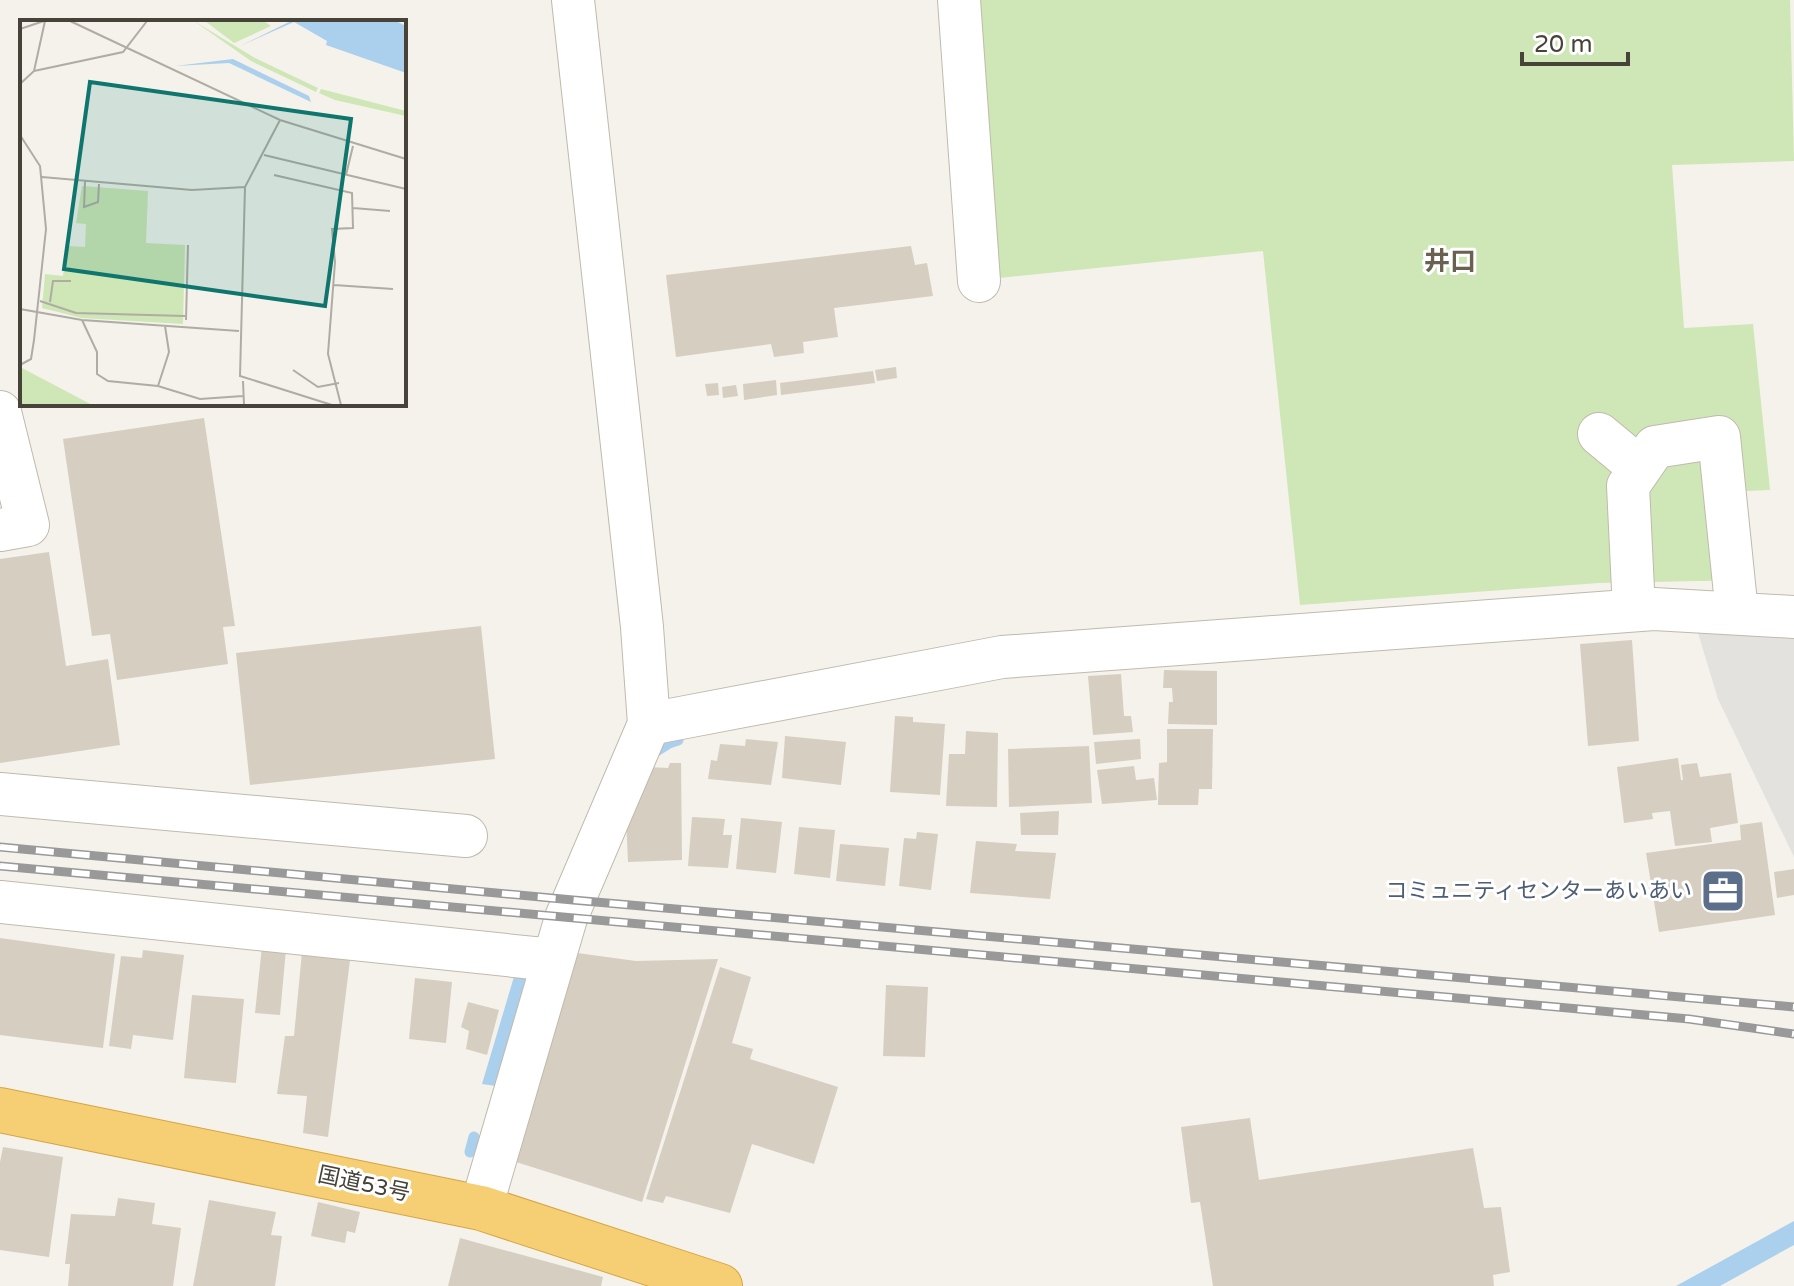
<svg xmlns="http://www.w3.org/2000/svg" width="1794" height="1286" viewBox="0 0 1794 1286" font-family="'Varela Round','Noto Sans JP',sans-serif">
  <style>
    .green { fill: #cfe6b6 }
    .parking { fill: #e3e2df }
    .water { fill: #abd0ed }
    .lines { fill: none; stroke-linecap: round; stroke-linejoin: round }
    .stream { stroke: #abd0ed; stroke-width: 11 }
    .building { fill: #d6cec1 }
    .minor-casing { stroke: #c0baad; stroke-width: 44 }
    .highway-casing { stroke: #d6a543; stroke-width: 46 }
    .minor { stroke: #fff; stroke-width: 42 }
    .highway { stroke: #f6cf74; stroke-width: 44 }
    .rail-casing { stroke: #999; stroke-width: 9 }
    .rail { stroke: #fff; stroke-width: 6; stroke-dasharray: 18; stroke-linecap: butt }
    .labels { text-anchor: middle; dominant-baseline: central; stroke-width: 6; stroke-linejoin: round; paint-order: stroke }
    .service-label { font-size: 22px; fill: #4e5e75; stroke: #fff; text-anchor: end }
    .street-label { font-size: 22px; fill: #484339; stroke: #fff }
    .quarter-label { font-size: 26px; font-weight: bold; fill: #6a6151; stroke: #fff }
    .inset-road { fill: none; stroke: #afaca4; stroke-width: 2 }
    .view { fill: #0f766e; fill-opacity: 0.15; stroke: #0f766e; stroke-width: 4 }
    .inset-edge { fill: none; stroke: #484339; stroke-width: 4 }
  </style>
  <rect width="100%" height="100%" fill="#f4f2eb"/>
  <path class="green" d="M973,0H1790L1794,161L1672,165L1684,328L1753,324L1770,490L1746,491L1752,580L1599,583L1300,605L1263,251L999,278Z"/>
  <path class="parking" d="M1698,633L1794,636V857L1718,699Z"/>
  <path class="water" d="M516,970L529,975L496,1086L482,1084Z
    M1794,1221V1245L1720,1286H1676Z"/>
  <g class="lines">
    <path class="stream" d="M653,753L669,743L678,740
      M470,1152L474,1137"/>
  </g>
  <path class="building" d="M911,246L915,265L927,263L933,296L834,308L838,337L803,342L804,353L774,357L771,344L676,357L666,275Z
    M896,367L897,378L877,381L875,370Z
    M873,371L875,383L781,395L780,383Z
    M776,380L777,395L744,400L743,384Z
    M718,383L719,395L707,396L705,384Z
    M736,385L738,396L723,398L722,387Z
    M204,418L235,626L223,627L228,664L117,680L110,634L92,636L63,439Z
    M49,552L66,666L108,659L120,745L0,763V559Z
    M481,626L495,759L250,785L236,653Z
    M1632,640L1639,741L1588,746L1580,644Z
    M1164,670L1217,671V725L1168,724L1169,702H1173L1172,688H1163Z
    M1121,674L1124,716H1131L1133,732L1093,735L1088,676Z
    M895,716L913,717V722L945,724L940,795L890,792Z
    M1167,729H1213L1212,789H1199L1198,805H1158L1159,763L1167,762Z
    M966,731L998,733L997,807L946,806L949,754H965Z
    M785,736L846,742L841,785L782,778Z
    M746,739L778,742L771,785L708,779L711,760L717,761L720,744L745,746Z
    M1140,739L1141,759L1096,764L1094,742Z
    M1089,746L1092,803L1009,807L1008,749Z
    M1678,758L1681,780H1683L1681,765L1697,763L1700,777L1731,773L1738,823L1710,828L1712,842L1675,846L1670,811L1652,813L1653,819L1624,823L1617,767Z
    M670,763H681L682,860L628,862L626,818L648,767L668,768Z
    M1134,766L1136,780L1154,778L1157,800L1102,804L1097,770Z
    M1059,811L1058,835H1021L1020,813Z
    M692,817L725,819L723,835H732L728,868L688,866Z
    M741,818L782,822L776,873L736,869Z
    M1762,822L1775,915L1659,932L1646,853L1741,840L1740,825Z
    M799,827L835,830L830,878L794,874Z
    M917,832L938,834L931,890L899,886L904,838L916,839Z
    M976,841L1017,844L1015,851L1056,853L1050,899L970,893Z
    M840,844L889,848L885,886L836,881Z
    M1794,869V895L1777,898L1774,872Z
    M0,938L115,954L103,1048L0,1035Z
    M262,946L286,949L280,1015L255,1013Z
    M143,950L184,955L173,1040L133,1035L131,1049L109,1046L121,956L142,958Z
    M302,952L350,960L328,1137L303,1133L307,1096L277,1094L285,1036H294Z
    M577,953L636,961L718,959L642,1202L513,1161Z
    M720,967L751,977L732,1043L753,1049L750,1059L838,1087L814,1164L752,1144L730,1213L666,1196L663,1203L646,1199Z
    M415,978L452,982L446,1043L409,1039Z
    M886,985L928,987L925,1057L883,1056Z
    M192,995L244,999L236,1083L184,1078Z
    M468,1002L499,1010L487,1055L466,1049L469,1031L461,1027Z
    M1250,1118L1259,1180L1473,1148L1484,1208L1501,1207L1510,1272L1493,1275L1494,1286H1213L1200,1202L1191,1203L1181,1127Z
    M3,1147L63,1157L49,1257L0,1250V1162Z
    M118,1198L155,1203L152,1224L181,1228L173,1286H68L70,1264H65L71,1214L115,1216Z
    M209,1200L276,1212L271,1235L282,1236L275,1286H193Z
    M318,1202L360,1212L355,1233L347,1231L345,1243L311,1236Z
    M460,1238L603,1277L601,1286H448Z"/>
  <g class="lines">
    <g class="minor-casing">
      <path id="minor" d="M959,0L979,281
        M0,412L28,525L0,530
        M1599,434L1640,468
        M1634,610L1628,486L1655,447L1719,437L1737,613
        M649,724L1002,657L1654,609L1794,617
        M0,794L466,836
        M0,902L553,960
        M481,1208L566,918L649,724L642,627L573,0"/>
    </g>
    <g class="highway-casing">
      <path id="highway" d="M0,1110L481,1208L720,1286"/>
    </g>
    <use href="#minor" class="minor"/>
    <use href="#highway" class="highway"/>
    <g class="rail-casing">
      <path id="rail" d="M0,847L573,900L1794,1007
        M0,866L1689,1019L1794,1034"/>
    </g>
    <use href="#rail" class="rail"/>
  </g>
  <defs>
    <g id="office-square" transform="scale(2.3)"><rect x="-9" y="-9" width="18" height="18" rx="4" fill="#5c6f8a" stroke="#fff"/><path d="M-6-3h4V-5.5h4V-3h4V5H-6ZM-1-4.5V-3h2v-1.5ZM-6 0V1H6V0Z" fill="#fff"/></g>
  </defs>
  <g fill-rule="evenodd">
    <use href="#office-square" x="1723" y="891"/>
  </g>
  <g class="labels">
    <g class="service-label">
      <text x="1692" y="891">コミュニティセンターあいあい</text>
    </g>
    <g class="street-label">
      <text transform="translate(364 1184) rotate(12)">国道53号</text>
    </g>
    <g class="quarter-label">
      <text x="1450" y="261">井口</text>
    </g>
  </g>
  <g transform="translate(20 20)">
    <rect width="386" height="386" fill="#f4f2eb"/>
    <path d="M174,1L235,38L298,68L296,72L231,41ZM185,1H244L251,6L214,23ZM301,69L386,91V96L315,80L299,73ZM62,166L128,171L126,223L165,225L163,304L62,298L22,288L25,254L43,256L47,226L65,227L66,204L56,203ZM0,347L59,378L72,385H0Z" fill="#cfe6b6"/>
    <path d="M271,1H376L386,6V53L306,25L307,21L274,2L220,26ZM213,39L289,76L291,82L209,43L155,46Z" fill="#abd0ed"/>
    <path class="inset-road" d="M50,1L260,100L386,139M0,9L24,1M14,51L103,32L127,1M0,64L14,51L25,1M260,100L225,167L220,356L312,385M0,115L20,146L26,209L14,320L11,339L0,345M244,135L386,169M254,155L332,173L333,208L312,209L315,242L308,334L321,385M326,155L333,126M22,157L172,170L225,167M65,161L64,187L78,182L79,164M333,188L370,191M314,265L373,269M20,281L56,293L165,296M30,282L33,261H51M0,289L62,300L219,311M62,300L77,332V354L88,361L138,366L180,379L223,376M166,300L168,225M273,350L298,367L319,363M223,361L224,385M138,366L149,332L145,306"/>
    <path class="view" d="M70,62L331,99L305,286L44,249Z"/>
    <rect width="386" height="386" class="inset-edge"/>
  </g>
  <path d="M1522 52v12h106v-12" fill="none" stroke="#484339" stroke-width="4"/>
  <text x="1534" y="52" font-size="24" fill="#484339" stroke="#ffffff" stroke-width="6" paint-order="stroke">20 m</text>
</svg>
